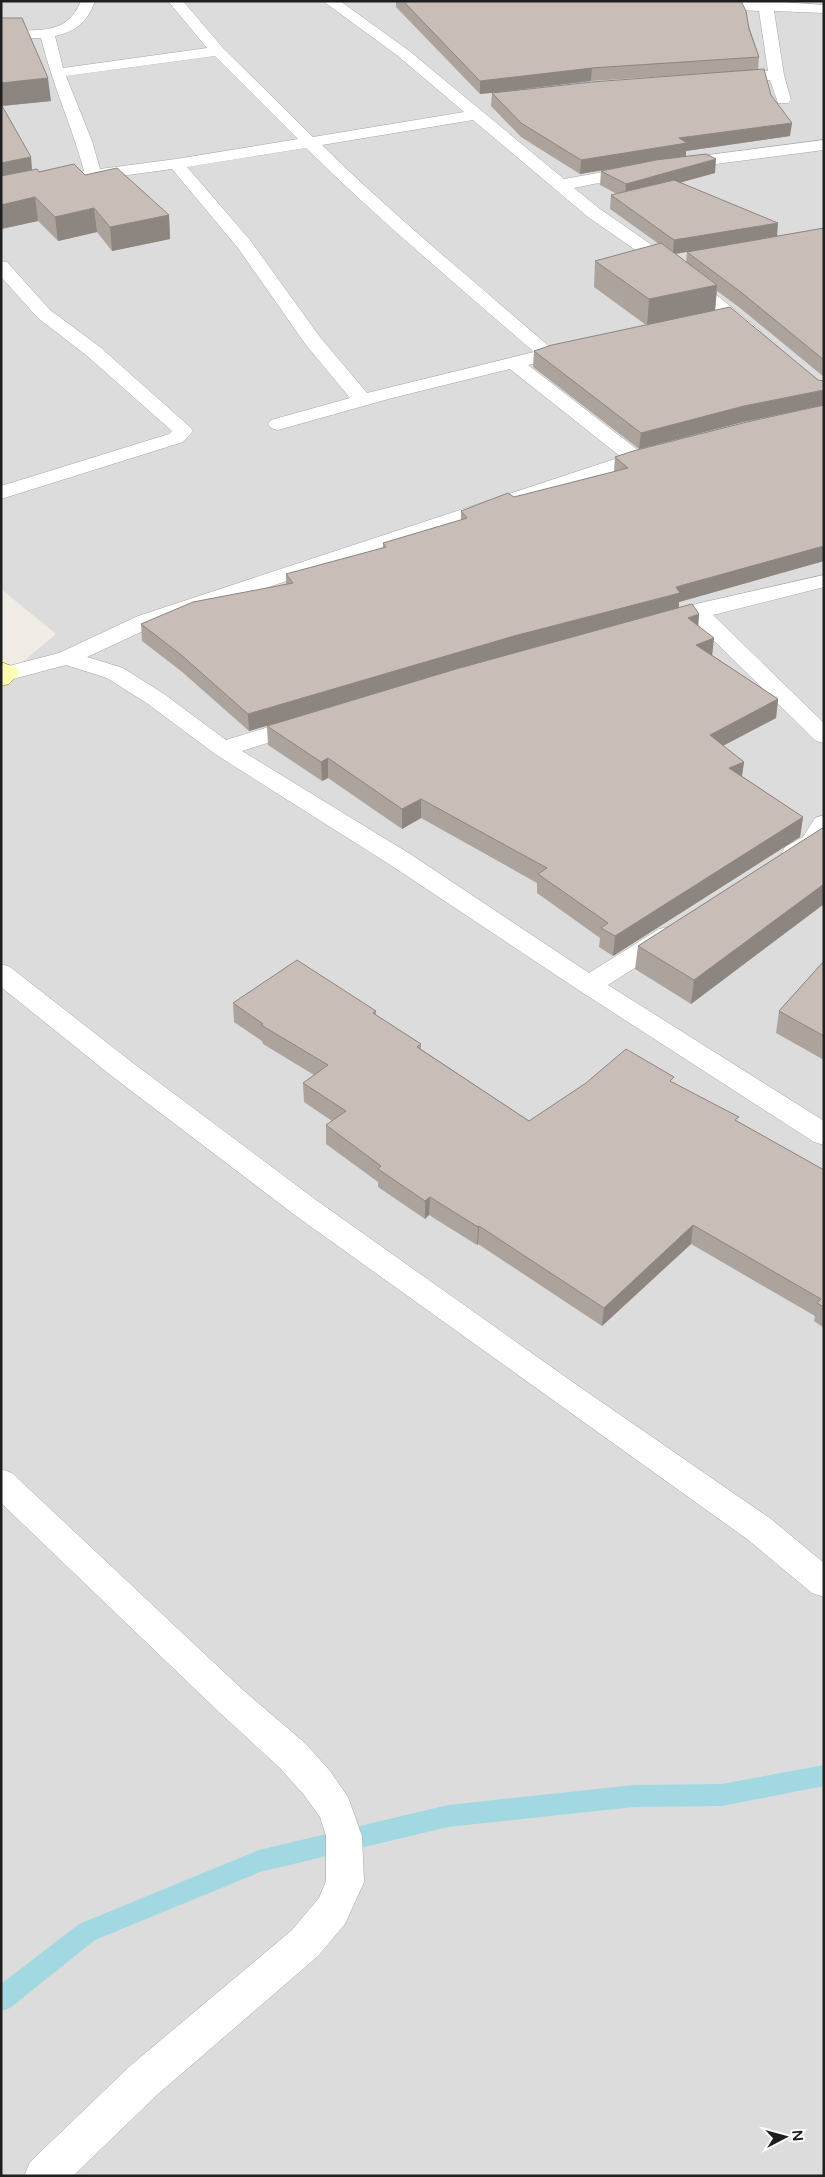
<svg xmlns="http://www.w3.org/2000/svg" width="825" height="2177" viewBox="0 0 825 2177" font-family="'Varela Round',sans-serif">
  <style>
    .residential { fill: #dddcdc }
    .lines { fill: none; stroke-linecap: round; stroke-linejoin: round }
    .stream { fill: #a1d8e2; fill-rule: evenodd }
    .minor-casing { stroke: #a6a6a6; stroke-width: 1 }
    .secondary-casing { stroke: #787d00; stroke-width: 1 }
    .minor { fill: #fff; fill-rule: evenodd }
    .secondary { fill: #fffdb5; fill-rule: evenodd }
    .wall { fill: #ada39d; fill-rule: evenodd }
    .shaded-wall { fill: #8d8580 }
    .building { fill: #c9beb7; stroke: #8d8580 }
  </style>
  <rect width="100%" height="100%" fill="#f1ece5"/>
  <path class="residential" d="M1,1H824V2176H1V680L56,634L1,589Z"/>
  <g class="lines">
    <path class="stream" d="M824,1765V1786L722,1806L634,1807L448,1827L260,1872L95,1940L10,2008L1,2011V1984L79,1924L259,1850L448,1805L634,1785L722,1784Z"/>
    <g class="minor-casing">
      <path id="minor" d="M81,1H95C87,22 77,31 55,36L63,68L207,48L168,1H183L223,48L313,137L464,112L398,56L323,1H340L408,50L564,179L637,166L643,168L645,171L643,174L574,188L600,209L672,259L761,331L758,335L752,337L746,335L660,267L588,217L473,120L322,145C395,217 474,281 551,348L562,345L569,347L571,351L569,355L528,365L639,451L650,448L657,450L660,454L657,458L468,519L154,626L87,657L123,668L164,694L226,740L295,719L303,717L311,719L315,724L311,729L242,751L410,854L589,973L659,929L668,927L677,929L681,935L677,941L608,985L824,1121V1145L814,1142L580,991L392,866L215,754L148,704L107,678L66,665L9,680L1,678V668L59,653L138,616L621,457L510,369L392,398L278,430L271,428L268,424L271,420L350,398L306,345L238,248L172,169L84,181L78,179L76,176L78,173L84,171C72,126 52,84 41,38H1V30C34,29 66,38 81,1ZM215,56L298,139L176,159L100,169L92,141L66,76ZM306,148C379,220 457,285 534,352L367,393L320,337L250,240L187,167Z
        M700,1H769L824,5V13L774,11L784,75L791,100L788,103H778L770,80L728,83L723,81L720,78L723,75L728,73L768,71L759,11L705,8L700,7L698,4Z
        M824,140V150L677,169L671,167L669,164L671,161L677,159Z
        M1,261L7,262L50,310L100,347L190,427L193,431L183,442L1,499V486L169,434L172,431L86,355L38,318L1,277Z
        M824,575V587L713,615L824,723V743L816,741L693,620L662,628L654,626L651,621L654,616L696,604Z
        M824,815C824,824 825,836 823,843C819,855 796,861 785,859L782,853L785,847L803,837L815,818Z
        M1,964L10,967L133,1063L316,1200L574,1383L771,1519L824,1563V1597L812,1593L747,1539L296,1216L113,1077L1,987Z
        M1,1469L12,1473L243,1690L306,1744L330,1771L348,1797L362,1836L364,1882L345,1924L318,1956L158,2094L73,2176H24L30,2162L130,2066L292,1930L319,1898L326,1881V1836L320,1817L304,1795L280,1768L219,1712L1,1503Z"/>
    </g>
    <g class="secondary-casing">
      <path id="secondary" d="M1,662L17,668L20,673L9,684L1,686Z"/>
    </g>
    <use href="#minor" class="minor"/>
    <use href="#secondary" class="secondary"/>
  </g>
  <path class="wall" d="M396,1H741L759,57L758,70L771,95L790,136L686,151V156L715,173L681,182L777,236L824,228V377L740,308L717,291L715,310L818,380L824,381V561L679,602V608L698,626L712,655L778,699L776,718L723,746L744,762L742,776L803,817L800,837L613,956L599,947L600,938L537,893V883L421,818L402,829L328,778L322,781L268,745L267,726L249,731L181,671L142,641L141,624L286,584V574L383,548V543L461,520V511L614,472L615,457L815,407L743,422L639,449L533,367L534,351L646,325L594,287L595,261L659,244L610,209L611,195L617,194L600,185L601,171L620,167L580,174L521,137L491,106L492,93L480,94L396,7ZM745,71L507,91L591,81ZM687,252L686,262L676,254Z
    M1,18L51,101L2,106L32,170L39,172L85,175L169,215L170,239L112,251L97,232L58,241L38,221L1,229Z
    M824,827V904L691,1004L635,969L638,946Z
    M824,961V1060L776,1033L779,1011Z
    M233,1003L376,1011V1015L421,1044V1049L529,1121L674,1083L738,1122L824,1170V1328L814,1321L815,1316L691,1244L602,1326L478,1244L477,1245L429,1215L425,1219L378,1187V1182L326,1144V1125L332,1121L304,1102L303,1083L314,1075L263,1044L262,1041L234,1022Z"/>
  <path class="shaded-wall" d="M592,68L591,81L480,94V81Z
    M48,78L51,101L1,106V83Z
    M792,123L790,136L686,151V156L580,174L581,160L679,138Z
    M31,157L33,180L1,187V163Z
    M716,159L715,173L625,198L626,184Z
    M35,197L38,221L1,229V205Z
    M94,208L97,232L58,241L55,217Z
    M169,215L170,239L112,251L110,227Z
    M778,223L777,237L673,254L674,240Z
    M717,285L715,311L647,326L649,299Z
    M824,390V405L743,422L639,449L641,433L744,406Z
    M824,546V561L679,602V609L514,653L249,731L248,714L676,587Z
    M699,614L698,632L688,618Z
    M714,638L712,657L696,645Z
    M778,699L776,718L707,754L710,735Z
    M328,758V778L322,781L321,762Z
    M744,762L741,781L729,768Z
    M421,799V818L402,829V809Z
    M803,817L800,837L613,956L615,936Z
    M824,884V904L691,1004L694,980Z
    M430,1197L429,1215L425,1219V1201Z
    M693,1225L691,1244L602,1326L604,1308Z
    M479,1226L478,1244L477,1245L478,1227Z"/>
  <path class="building" d="M403,1H741L746,11L749,29L759,57L592,68L480,81Z
    M1,18H22L48,78L1,83Z
    M764,69L771,95L792,123L679,138L687,143L581,160L521,123L492,93L592,82Z
    M1,104L31,157L1,163Z
    M706,154L716,159L626,184L601,171L656,160Z
    M74,164L85,175L117,168L169,215L110,227L94,208L55,217L35,197L1,205V176L37,169L39,172Z
    M674,180L778,223L674,240L611,195Z
    M824,228V360L742,293L687,252Z
    M661,243L717,285L649,299L595,261Z
    M730,307L818,380L824,381V390L744,406L641,433L534,351L552,345Z
    M824,405V546L676,587L680,593L514,636L248,714L180,654L141,624L193,602L293,583L286,574L386,547L383,543L467,518L461,511L508,493L514,497L628,468L615,457L633,451L747,422Z
    M692,604L699,614L688,618L714,638L696,645L778,699L710,735L744,762L729,768L803,817L615,936L601,928L608,923L538,874L547,868L421,799L402,809L328,758L321,762L267,726L456,669Z
    M824,827V884L694,980L638,946Z
    M297,960L376,1011L373,1013L421,1044L417,1047L529,1121L586,1083L626,1049L674,1077L670,1081L739,1117L735,1120L824,1170V1307L817,1303L821,1299L693,1225L604,1308L479,1226L478,1227L430,1197L425,1201L378,1169L381,1166L326,1125L346,1111L303,1083L328,1065L261,1025L263,1024L233,1003Z
    M824,961V1036L779,1011Z"/>
  <rect width="825" height="2177" fill="none" stroke="#1f1f1f" stroke-width="5"/>
  <g transform="translate(785 2137) rotate(84)" stroke="#ffffff" stroke-width="4" paint-order="stroke">
  <path d="M0-4L9 19L0 12L-9 19Z" fill="#1f1f1f"/>
  <text y="-8" font-size="14" font-weight="bold" text-anchor="middle" fill="#1f1f1f">N</text>
  </g>
</svg>
